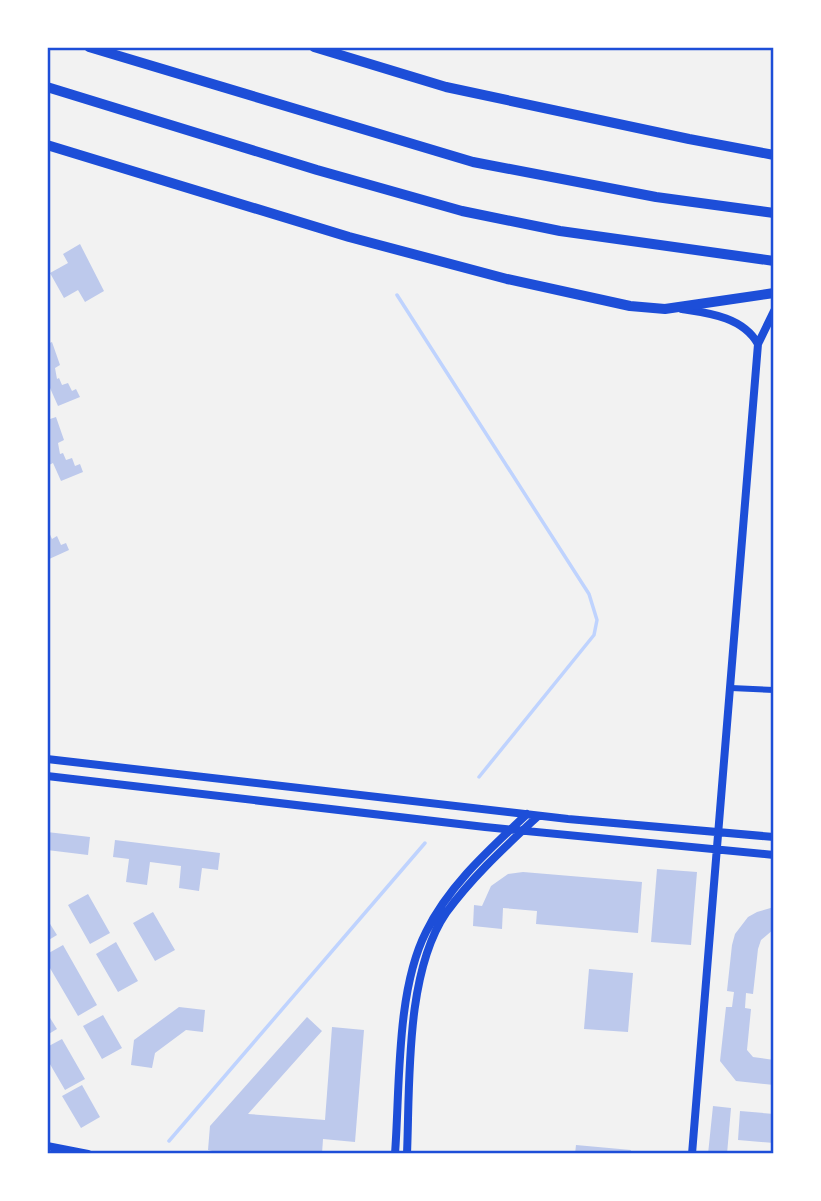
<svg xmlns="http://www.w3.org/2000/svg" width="821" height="1201" viewBox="0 0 821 1201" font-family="'Noto Sans',sans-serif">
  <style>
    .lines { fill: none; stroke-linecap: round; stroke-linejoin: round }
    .stream { stroke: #bfd3fe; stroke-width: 3.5 }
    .building { fill: #bdc9ec }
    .minor { stroke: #1d4ed8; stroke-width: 6 }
    .tertiary { stroke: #1d4ed8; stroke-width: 8 }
    .primary { stroke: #1d4ed8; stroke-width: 10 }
    .trunk { stroke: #1d4ed8; stroke-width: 10 }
    .neatline { fill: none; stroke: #1d4ed8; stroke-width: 2.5 }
  </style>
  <rect width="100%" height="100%" fill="#f2f2f2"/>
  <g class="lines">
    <path class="stream" d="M397,295L589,594L597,620L594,635L479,777
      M169,1141L425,843"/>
  </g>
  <path class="building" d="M80,244L104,291L85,302L78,290L64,298L50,273L68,263L63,254Z
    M52,342L60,365L55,368L57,379L59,378L62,385L68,383L72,391L76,389L80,397L58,406L50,388L47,389V344Z
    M56,417L64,440L58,443L60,454L63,453L66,460L72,458L75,466L80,464L83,472L61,481L53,463L47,466V420Z
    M47,528L52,539L57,536L61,545L66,543L69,550L47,560Z
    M47,832L90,837L88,855L47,850Z
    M115,840L220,853L218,870L202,868L199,891L179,888L181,866L150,862L147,885L126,882L129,859L113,857Z
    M657,869L697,872L691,945L651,942Z
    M523,872L642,882L638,933L536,924L537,911L503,908L502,929L473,926L474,905L482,906L491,886L508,874Z
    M88,894L110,933L90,944L68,905Z
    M774,907V929L761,940L758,949L753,994L746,993L745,1008L751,1009L747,1050L753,1057L774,1060V1085L736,1081L720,1061L726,1007H732L734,992L727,991L732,945L735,934L748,917L757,912Z
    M153,912L175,950L155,961L133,923Z
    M47,919L57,935L47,941Z
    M116,942L138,981L118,992L96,954Z
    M63,945L97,1005L78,1016L47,963V954Z
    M589,969L633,973L628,1032L584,1029Z
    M179,1007L205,1010L203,1032L186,1030L155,1053L152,1068L131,1065L134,1040Z
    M47,1013L57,1029L47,1035Z
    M103,1015L122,1048L102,1059L83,1026Z
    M307,1017L322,1031L248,1114L325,1120L332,1027L364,1030L355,1142L323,1139L322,1154H225L208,1150L210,1126Z
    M62,1039L85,1079L65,1090L47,1059V1047Z
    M82,1085L100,1117L81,1128L62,1096Z
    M713,1106L731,1108L727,1154H708Z
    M740,1111L774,1114V1143L738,1140Z
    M576,1145L631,1150L630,1154H575Z"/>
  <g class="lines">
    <path class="minor" d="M731,688L774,690"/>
    <path class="tertiary" d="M682,309C709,313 743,317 758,344
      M47,759L568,819L774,837
      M47,776L485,827L774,855
      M47,1146L88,1154
      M395,1154C400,1087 396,991 426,932C449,885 490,849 527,814
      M407,1154C410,1083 405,973 446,913C472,877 506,846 538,816
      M692,1154L758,344L774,311"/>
    <path class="primary" d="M314,47L446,87L689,139L774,155
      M47,145L349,237L507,279L630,306L665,309L774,293"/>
    <path class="trunk" d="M89,47L473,162L656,197L774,213
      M47,87L317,170L462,211L560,231L774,261"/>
  </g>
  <rect width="821" height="1201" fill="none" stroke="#ffffff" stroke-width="98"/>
  <rect x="49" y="49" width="723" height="1103" class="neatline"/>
</svg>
